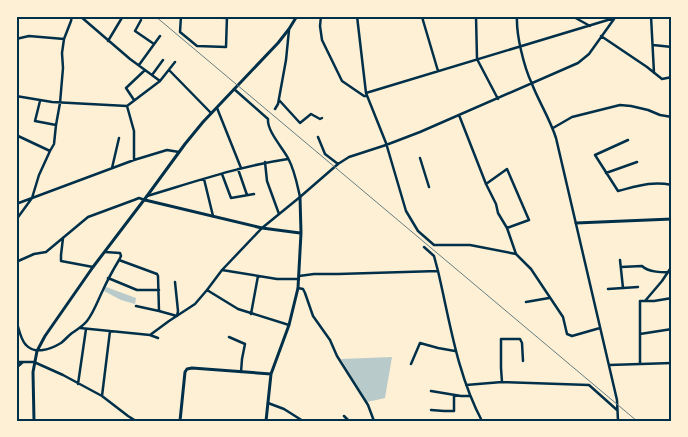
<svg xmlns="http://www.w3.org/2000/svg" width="688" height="437" viewBox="0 0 688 437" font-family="'PT Sans',sans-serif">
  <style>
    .green { fill: #b9caca }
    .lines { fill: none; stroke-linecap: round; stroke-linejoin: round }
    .minor { stroke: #003049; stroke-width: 2.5 }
    .tertiary { stroke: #003049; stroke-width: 3 }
    .rail { stroke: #657d81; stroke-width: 1 }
    .neatline { fill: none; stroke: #003049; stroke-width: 2 }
  </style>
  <rect width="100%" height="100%" fill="#fdf0d5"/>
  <path class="green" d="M106,287L136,298L135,304L121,300L104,291Z
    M392,357L385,398L367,402L341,359Z"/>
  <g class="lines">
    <path class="minor" d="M80,16L130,59L160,81
      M181,16L180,32L197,46L226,47L227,16
      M181,16L227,18
      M321,16L320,26L322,40L342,81L364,96H367
      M357,16L366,93L386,143L406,211L418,231L434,245H470L516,254
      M476,16L477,59L498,99
      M517,16C516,35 524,67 532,84C539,102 550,119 556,138L617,400L618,421
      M572,16L590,26
      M651,16L654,73
      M422,17L438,71
      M141,20L135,31L154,44
      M601,36L647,67L662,79L672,77
      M16,39L29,36L64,39
      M108,41L123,16
      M653,45L672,47
      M139,65L160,36
      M169,70L211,113
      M152,75L163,60
      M234,89L268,119C267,131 282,147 288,158C295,171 297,184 300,197
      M366,93L621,16
      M16,96L52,102L127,106L160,81L175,62
      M134,100L126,88L145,70
      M279,100L300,123L311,114L320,119L322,118
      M40,101L35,121L56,125
      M127,106L134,131V160
      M217,108L241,168
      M275,109L278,104L286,60L289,30
      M459,115L486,184L496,204L498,213L507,228L516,254L531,269L563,317L567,334L572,336L600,328
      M553,128L572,117L620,105L631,106L648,110L660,115L672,117
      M16,135L50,151
      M318,137L325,154L338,164
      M628,140L595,155L618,191C638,186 651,181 672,185
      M420,158L429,187
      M265,162L267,181L279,214
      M112,168L119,138
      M238,169L247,195
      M606,173L637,162
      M222,174L231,198L254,194
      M204,179L213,216
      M486,184L507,169L529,220L507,228
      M147,196C194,182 240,166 288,159
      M16,204L134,160L167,150L179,152
      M16,220L32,198L39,175L50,151L54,144L56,125L60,103L63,68L62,53L64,39L71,21L72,16
      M63,238L61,255V261L93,267
      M424,247L434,256L438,271
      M105,252L120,253L121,256L119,260L157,274L158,276L159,311L177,316
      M620,260L623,288
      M16,262L34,254L46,252L88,217L134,200L139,198L145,200
      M621,267L642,266C648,272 663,273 672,272
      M222,270L277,279H299
      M299,276L314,274H338L438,271C450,322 457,374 482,421
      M108,278L137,290H159
      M175,282L178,311L177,316
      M298,288L303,289L305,293L313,316L330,340L337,356L368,405L374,421
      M608,289L638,287
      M207,290L238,309L289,325
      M645,301L662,281L672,266
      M526,302L549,298
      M136,306L159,311
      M251,314L258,276
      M16,320C19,328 20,339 26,345C35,355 51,349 61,343C65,340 68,336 72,333C78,329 83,326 87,321C94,312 98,300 103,290C108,279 113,270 119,260
      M80,328L150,335L169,321L195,304L207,290L222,270L262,228L300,197L338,164L349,157L386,145L420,132L578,63L589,54L614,19
      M640,334L672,329
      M150,335L158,338
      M229,337L245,344L242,359L241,372
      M16,362H23
      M411,364L420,343L438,348L455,351
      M640,364V301H654L672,298
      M609,365L672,363
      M16,368L23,362H34L63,375L102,396L128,416L136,421
      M502,382L501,368V339H520L522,343L523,361
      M78,384L86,329
      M466,385L502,382L589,385L617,410
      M431,391L461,396H470
      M102,396L110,331
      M268,403L284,409L303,421
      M431,410L444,411H454V395
      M344,416L349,421"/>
    <path class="tertiary" d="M145,200L262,228L300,233
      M576,223L672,219
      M34,421L33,372L37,351L45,336L93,267L147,196L185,144L203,122L278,43L289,29L297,16
      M180,421L185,372L187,369L192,368L271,374
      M266,421L271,374L289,325L298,288L301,233L300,197"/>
    <path class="rail" d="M155,16L637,421"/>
  </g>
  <rect width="688" height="437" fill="none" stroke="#fdf0d5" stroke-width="35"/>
  <rect x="18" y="18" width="652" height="402" class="neatline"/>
</svg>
